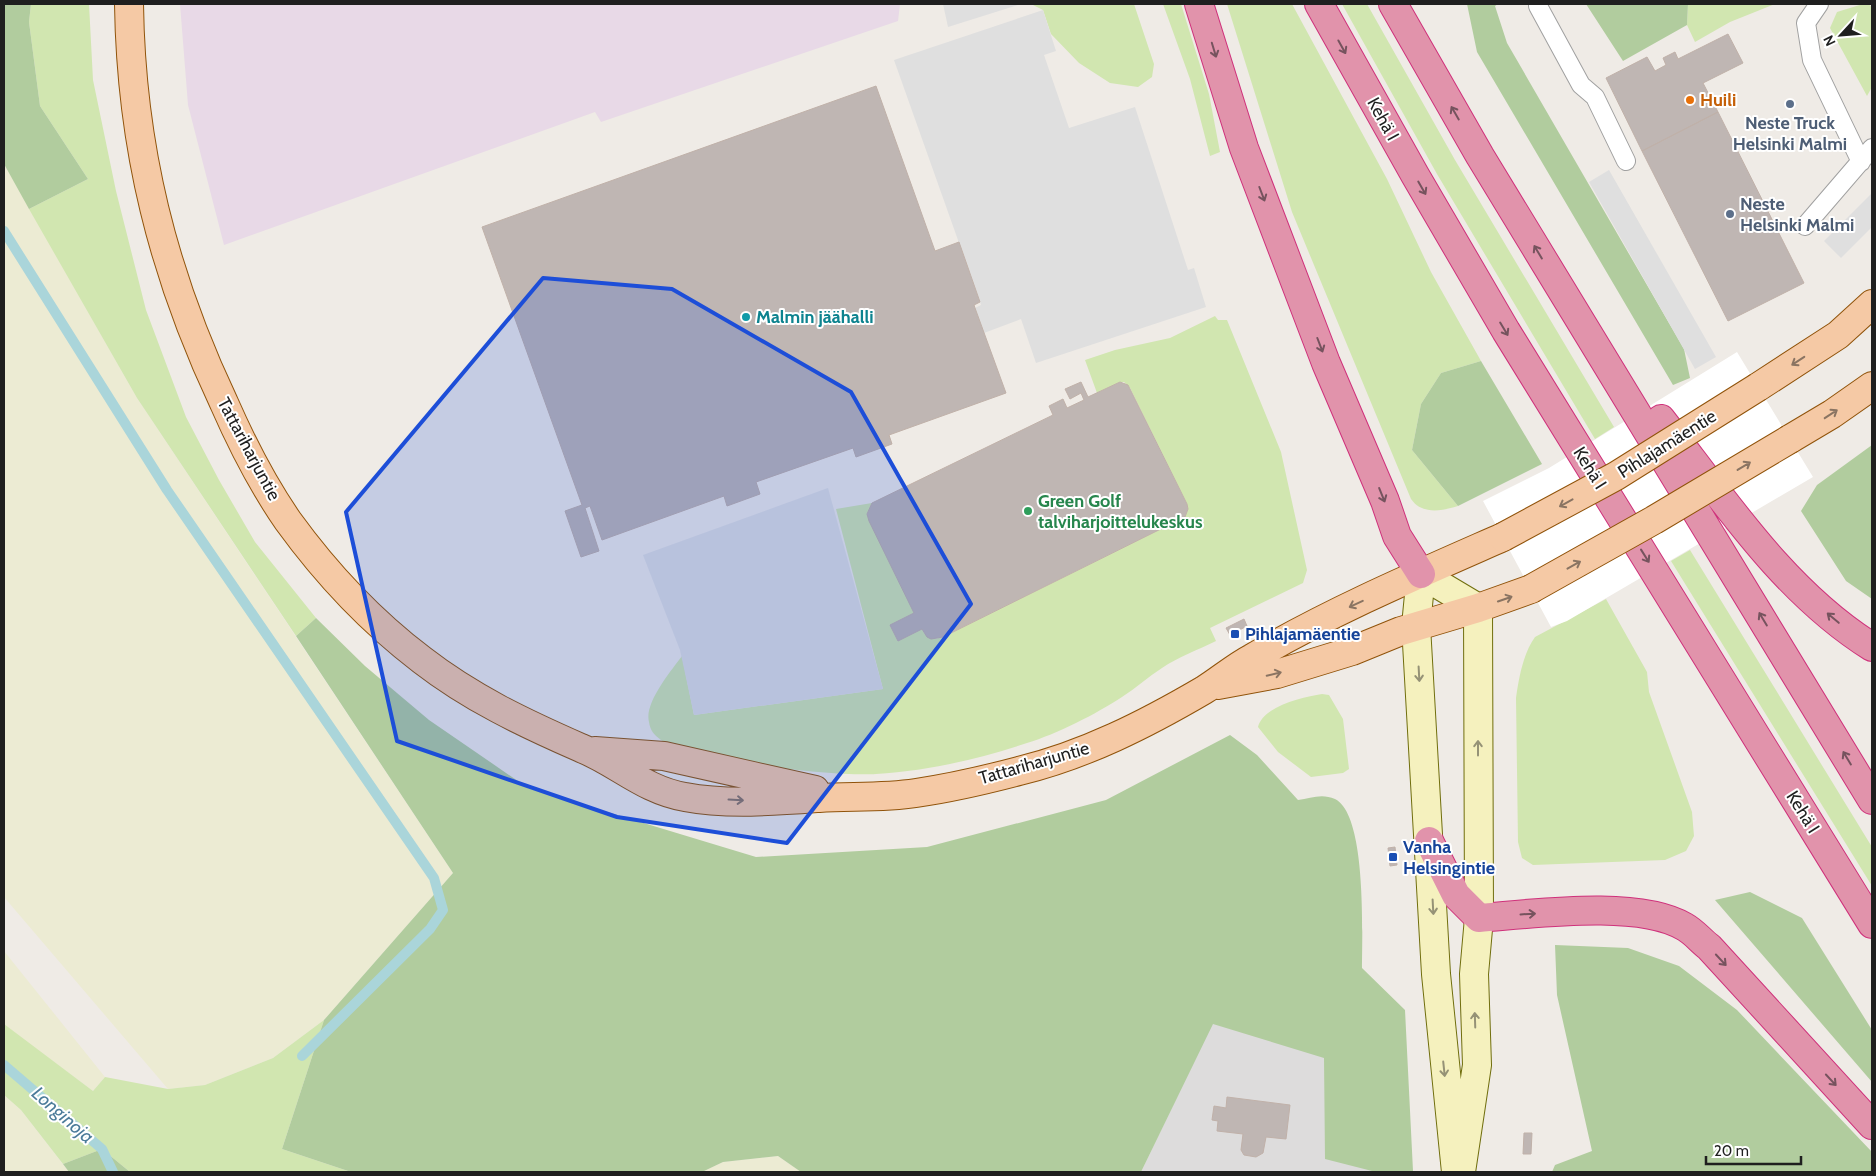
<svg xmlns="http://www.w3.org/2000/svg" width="1876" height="1176" viewBox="0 0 1876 1176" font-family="Cabin,sans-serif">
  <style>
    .residential { fill: #dddcdc }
    .industrial { fill: #e8d9e7 }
    .farmland { fill: #ecebd3 }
    .grass { fill: #d1e6b0 }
    .forest { fill: #b1cc9e }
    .parking { fill: #dfdfdf }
    .pier { fill: #fff }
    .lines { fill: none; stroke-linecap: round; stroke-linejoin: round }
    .stream { stroke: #aad5da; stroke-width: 10 }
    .building { fill: #bfb6b3; stroke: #c0b1a9 }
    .lane-casing { stroke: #a0a0a0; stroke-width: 20 }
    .secondary-casing { stroke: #706e0d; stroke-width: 30 }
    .primary-casing { stroke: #90530a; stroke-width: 30 }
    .highway-casing { stroke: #cf317b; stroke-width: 30 }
    .lane { stroke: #fff; stroke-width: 18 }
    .secondary { stroke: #f5f1be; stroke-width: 28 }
    .primary { stroke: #f5c9a5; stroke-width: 28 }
    .highway { stroke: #e193ab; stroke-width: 28 }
    .primary-bridge-casing { stroke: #90530a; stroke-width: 30; stroke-linecap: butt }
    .primary-bridge { stroke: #f5c9a5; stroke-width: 28 }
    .oneway { stroke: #76535e }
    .oneway2 { stroke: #8a7462 }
    .oneway3 { stroke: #959276 }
    .marked { fill: #1d4ed8; fill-opacity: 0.2; stroke: #1d4ed8; stroke-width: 4; stroke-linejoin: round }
    .food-dot { fill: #e8710a; stroke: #fff; stroke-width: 2 }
    .service-dot { fill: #5c6f8a; stroke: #fff; stroke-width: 2 }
    .culture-dot { fill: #0f9aa8; stroke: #fff; stroke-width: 2 }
    .leisure-dot { fill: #2e9e5b; stroke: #fff; stroke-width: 2 }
    .transit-dot { fill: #1a4fb4; stroke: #fff; stroke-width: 2 }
    .labels { text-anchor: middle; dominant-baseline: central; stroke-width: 4; stroke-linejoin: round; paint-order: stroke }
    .food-label { font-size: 18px; font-weight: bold; fill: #c56008; stroke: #fff; text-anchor: start }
    .street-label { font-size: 18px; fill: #1f1f1f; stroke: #fff }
    .service-label { font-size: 18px; font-weight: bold; fill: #4e5e75; stroke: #fff }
    .culture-label { font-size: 18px; font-weight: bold; fill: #0d838f; stroke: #fff; text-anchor: start }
    .leisure-label { font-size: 18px; font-weight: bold; fill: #27864d; stroke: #fff; text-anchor: start }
    .transit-label { font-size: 18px; font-weight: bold; fill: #164399; stroke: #fff; text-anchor: start }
    .water-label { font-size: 19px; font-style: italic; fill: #4c7c9a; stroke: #fff }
  </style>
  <rect width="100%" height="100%" fill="#efebe6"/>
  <path class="residential" d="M1212,1024L1387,1025L1392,1172H1141Z"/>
  <path class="industrial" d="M180,4H900L898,21L601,122L595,112L224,245L188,105Z"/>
  <path class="farmland" d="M4,164L137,398L453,873L324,1020L273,1058L205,1085L168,1089L4,897Z
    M4,951L105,1077L93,1091L4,1025Z
    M4,1095L21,1110L69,1172H4Z
    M778,1156L801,1172H702L723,1162Z"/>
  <path class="grass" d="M31,4H89L93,80L116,191L146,310L186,417L219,480L255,542L316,618L296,636L137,398L29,209L88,179L40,106L29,22Z
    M1031,4H1134L1154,64L1152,77L1138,87L1110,83L1079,63L1051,34L1043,10Z
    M1163,4H1181L1209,94L1220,152L1210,156L1190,79Z
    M1227,4H1292L1387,179L1431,272L1481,361L1441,373L1421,404L1412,450L1458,506C1442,511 1422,515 1411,499L1292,212Z
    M1342,4H1367L1455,160L1614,427L1595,439L1437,174Z
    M1688,4H1775L1730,22L1695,42L1687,25Z
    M1863,4H1869L1872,8V87L1867,96L1830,28L1837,12Z
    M1215,316L1218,320H1227L1281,452L1307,570L1303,583L1210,628L1216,641C1198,650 1178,657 1162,668C1148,677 1136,688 1122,697C1096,714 1057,734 1027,743C978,759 928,771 876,774C835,777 694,761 661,740C654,735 650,730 649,722C644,703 671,671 682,656L694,715L883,689L836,509L872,503L867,514L914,613L890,625L898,641L922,629C927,639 933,640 943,637L1185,517L1188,509L1187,504L1130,388L1124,382H1120L1097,393L1085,360L1115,350L1170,338Z
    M1690,550L1872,847V886L1671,561Z
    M1606,599L1647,672L1649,692L1692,812L1694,836L1686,851L1665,860L1533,865L1522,858L1518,842L1516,698C1519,677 1523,654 1535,637Z
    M1322,694L1329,695L1343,719L1349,769L1343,773L1311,777L1278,752L1258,727C1263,706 1303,697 1322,694Z
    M324,1020L282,1149L351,1172H130L102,1149L63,1164L21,1110L4,1095V1024L93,1091L105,1077L168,1089L205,1085L273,1058Z"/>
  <path class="forest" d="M4,4H31L29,22L40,106L88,179L29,209L4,164Z
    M1467,4H1498L1495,6L1507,43L1684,349L1690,378L1673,385L1477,52Z
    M1586,4H1688L1687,25L1623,61Z
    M1481,361L1542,464L1458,506L1412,450L1421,404L1441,373Z
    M1872,445V599L1846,581L1801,511L1817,485Z
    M316,618L365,666L429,720L528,788L756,857L927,847L1106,800L1230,735L1257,755L1298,800C1311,798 1322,793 1335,799C1367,815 1362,934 1362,968L1405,1010L1413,1171L1376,1172L1325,1159L1324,1058L1213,1024L1141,1172H801L778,1156L723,1162L702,1172H351L282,1149L324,1020L453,873L296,636Z
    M1750,892L1802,918L1872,1030V1082L1715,900Z
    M1555,945L1628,948L1679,966L1737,1010L1872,1152V1172H1552L1555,1165L1592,1151L1557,995Z
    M102,1149L130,1172H69L63,1164Z"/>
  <path class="parking" d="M943,4H1021L948,27Z
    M1043,10L1056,51L1044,55L1069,128L1135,107L1188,270L1194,268L1206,307L1036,363L1021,319L984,333L975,308L981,305L980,302L894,60Z
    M1609,170L1716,357L1695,369L1589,182Z
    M1872,193V227L1841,258L1824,241Z
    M828,488L883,689L694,715L680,650L643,555Z"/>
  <path class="pier" d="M1737,352L1813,477L1567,621L1551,627L1483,501L1549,468Z"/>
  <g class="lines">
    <path class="stream" d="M4,231L167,490L434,878L443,910L430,929L302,1056
      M4,1065L102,1149L113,1172"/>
  </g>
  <path class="building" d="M1728,34L1743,63L1703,83L1718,112L1642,151L1606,78L1647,57L1655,71L1666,65L1663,58L1675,52L1678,59Z
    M876,86L935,251L959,242L980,302L974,305L975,308L1006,393L889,435L892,444L856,457L853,448L756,482L760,494L727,506L724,496L602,540L590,506L585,508L599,551L581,557L565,511L582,505L482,227Z
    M1718,112L1804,283L1728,321L1642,151Z
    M1081,382L1088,397L1120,382L1128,385L1187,504L1188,509L1185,517L943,637L931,639L927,637L922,629L898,641L890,625L914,613L869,521L867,514L872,503L1053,415L1049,406L1063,399L1067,408L1084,400L1081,393L1070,399L1065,389Z
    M1244,619L1247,626L1230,635L1226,628Z
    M1395,847L1397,865L1390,866L1388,848Z
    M1227,1097L1290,1105L1286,1139L1266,1137L1263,1153L1256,1157L1244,1155L1241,1150L1243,1134L1217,1131L1218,1121L1212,1120L1214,1106L1226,1108Z
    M1524,1133H1532L1531,1154H1523Z"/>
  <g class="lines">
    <g class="lane-casing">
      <path id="lane" d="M1819,4L1806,23L1812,60L1861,162
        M1538,6L1581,85L1595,97L1626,161
        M1805,226L1872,148"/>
    </g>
    <g class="secondary-casing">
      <path id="secondary" d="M1456,1172L1436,974L1416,626L1421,574L1478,608L1479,918L1474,974L1477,1065L1461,1172"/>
    </g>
    <g class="primary-casing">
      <path id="primary" d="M129,4C131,147 163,274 224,403C242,444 263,485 288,521C325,572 372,622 422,660C471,698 524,723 581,748C618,763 644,790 685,797C726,805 778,801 819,798C851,796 884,798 916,793C950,788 985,780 1019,771C1085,755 1146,724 1204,690C1220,680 1235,667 1252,658C1332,611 1419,574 1503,537
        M1758,387L1838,335L1872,304
        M1790,439L1832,414L1872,386
        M1218,685L1277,674L1352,651L1401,631L1478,608L1531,589
        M595,751L664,756L815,790"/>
    </g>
    <g class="highway-casing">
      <path id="highway" d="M1199,4L1244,148L1326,363L1385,501L1397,536L1421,574
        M1319,4L1415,175L1506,331L1872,924
        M1393,4L1480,156L1872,800
        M1661,419C1724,500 1784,592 1872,647
        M1429,841L1456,895L1479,918C1532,914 1639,899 1685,927C1694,932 1701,941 1709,947L1872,1125"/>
    </g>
    <use href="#lane" class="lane"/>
    <use href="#secondary" class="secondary"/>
    <use href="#primary" class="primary"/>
    <use href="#highway" class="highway"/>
    <g class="primary-bridge-casing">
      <path id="primary-bridge" d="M1503,537L1616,476L1758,387
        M1531,589L1654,520L1790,439"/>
    </g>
    <use href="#primary-bridge" class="primary-bridge"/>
  </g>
  <defs><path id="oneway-shaft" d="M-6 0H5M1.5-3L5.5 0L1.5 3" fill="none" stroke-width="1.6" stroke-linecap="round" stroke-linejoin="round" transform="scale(1.25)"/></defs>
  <g class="oneway">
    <use href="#oneway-shaft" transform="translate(1342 47) rotate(61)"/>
    <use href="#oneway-shaft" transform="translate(1214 50) rotate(73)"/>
    <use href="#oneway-shaft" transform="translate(1455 113) rotate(-120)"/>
    <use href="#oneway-shaft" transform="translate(1422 188) rotate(60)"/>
    <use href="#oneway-shaft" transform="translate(1262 194) rotate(69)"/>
    <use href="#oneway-shaft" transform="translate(1538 252) rotate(-121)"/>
    <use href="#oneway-shaft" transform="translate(1504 329) rotate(59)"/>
    <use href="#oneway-shaft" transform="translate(1320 345) rotate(69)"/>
    <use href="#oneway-shaft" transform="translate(1382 495) rotate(68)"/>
    <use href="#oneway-shaft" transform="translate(1645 556) rotate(58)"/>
    <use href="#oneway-shaft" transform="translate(1833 618) rotate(-140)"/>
    <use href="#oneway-shaft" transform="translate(1763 619) rotate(-121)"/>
    <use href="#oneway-shaft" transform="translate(1847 758) rotate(-121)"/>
    <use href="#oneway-shaft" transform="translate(1528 914) rotate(-3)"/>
    <use href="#oneway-shaft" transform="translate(1721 960) rotate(47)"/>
    <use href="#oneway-shaft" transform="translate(1831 1080) rotate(47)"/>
  </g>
  <g class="oneway2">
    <use href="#oneway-shaft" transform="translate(1798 361) rotate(147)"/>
    <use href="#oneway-shaft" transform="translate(1831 414) rotate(-33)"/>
    <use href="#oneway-shaft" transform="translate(1744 466) rotate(-31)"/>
    <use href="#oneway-shaft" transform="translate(1566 503) rotate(151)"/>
    <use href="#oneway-shaft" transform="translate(1574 565) rotate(-29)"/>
    <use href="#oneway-shaft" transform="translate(1505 599) rotate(-19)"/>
    <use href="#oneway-shaft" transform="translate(1356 604) rotate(155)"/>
    <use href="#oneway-shaft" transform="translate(1274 674) rotate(-14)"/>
    <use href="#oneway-shaft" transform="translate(736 800) rotate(3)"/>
  </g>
  <g class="oneway3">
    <use href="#oneway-shaft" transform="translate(1419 674) rotate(87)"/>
    <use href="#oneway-shaft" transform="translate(1478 748) rotate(-90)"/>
    <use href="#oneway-shaft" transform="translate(1433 907) rotate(87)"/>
    <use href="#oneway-shaft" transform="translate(1475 1020) rotate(-92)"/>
    <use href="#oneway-shaft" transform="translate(1444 1069) rotate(84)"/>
  </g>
  <path class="marked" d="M543,278L672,289L851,392L971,604L787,843L617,817L397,741L346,512Z"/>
  <circle class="food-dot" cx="1690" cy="100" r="5"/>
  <g class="service-dot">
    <circle cx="1790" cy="104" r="5"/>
    <circle cx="1730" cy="214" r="5"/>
  </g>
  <circle class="culture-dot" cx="746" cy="317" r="5"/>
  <circle class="leisure-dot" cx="1028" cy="511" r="5"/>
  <g class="transit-dot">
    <rect x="1230" y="629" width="10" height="10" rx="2.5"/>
    <rect x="1388" y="852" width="10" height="10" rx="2.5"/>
  </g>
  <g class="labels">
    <g class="food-label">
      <text x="1700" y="100">Huili</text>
    </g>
    <g class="street-label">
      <text transform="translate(1383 119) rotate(61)">Kehä I</text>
      <text transform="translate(1667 444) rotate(-32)">Pihlajamäentie</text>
      <text transform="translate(249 449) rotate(62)">Tattariharjuntie</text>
      <text transform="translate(1590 468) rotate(58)">Kehä I</text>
      <text transform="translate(1034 763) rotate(-16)">Tattariharjuntie</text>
      <text transform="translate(1803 812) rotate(58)">Kehä I</text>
    </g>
    <g class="service-label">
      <text x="1790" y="123">Neste Truck<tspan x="1790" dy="21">Helsinki Malmi</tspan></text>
      <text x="1740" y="204" text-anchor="start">Neste<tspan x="1740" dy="21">Helsinki Malmi</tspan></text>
    </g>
    <g class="culture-label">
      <text x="756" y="317">Malmin jäähalli</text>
    </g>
    <g class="leisure-label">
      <text x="1038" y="501">Green Golf<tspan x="1038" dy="21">talviharjoittelukeskus</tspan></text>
    </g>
    <g class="transit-label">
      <text x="1245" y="634">Pihlajamäentie</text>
      <text x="1403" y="847">Vanha<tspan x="1403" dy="21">Helsingintie</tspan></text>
    </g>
    <g class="water-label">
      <text transform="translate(63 1115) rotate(41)">Longinoja</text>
    </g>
  </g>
  <rect width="1876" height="1176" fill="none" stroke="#1f1f1f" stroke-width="10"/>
  <g transform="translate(1841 35) rotate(244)" stroke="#ffffff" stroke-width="4" paint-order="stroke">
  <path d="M0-4L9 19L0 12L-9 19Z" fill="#1f1f1f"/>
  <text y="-8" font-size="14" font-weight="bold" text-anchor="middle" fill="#1f1f1f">N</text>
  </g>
  <path d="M1706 1156v8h95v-8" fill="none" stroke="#1f1f1f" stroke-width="2.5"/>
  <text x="1714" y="1156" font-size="15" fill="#1f1f1f" stroke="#ffffff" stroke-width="4" paint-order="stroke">20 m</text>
</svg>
